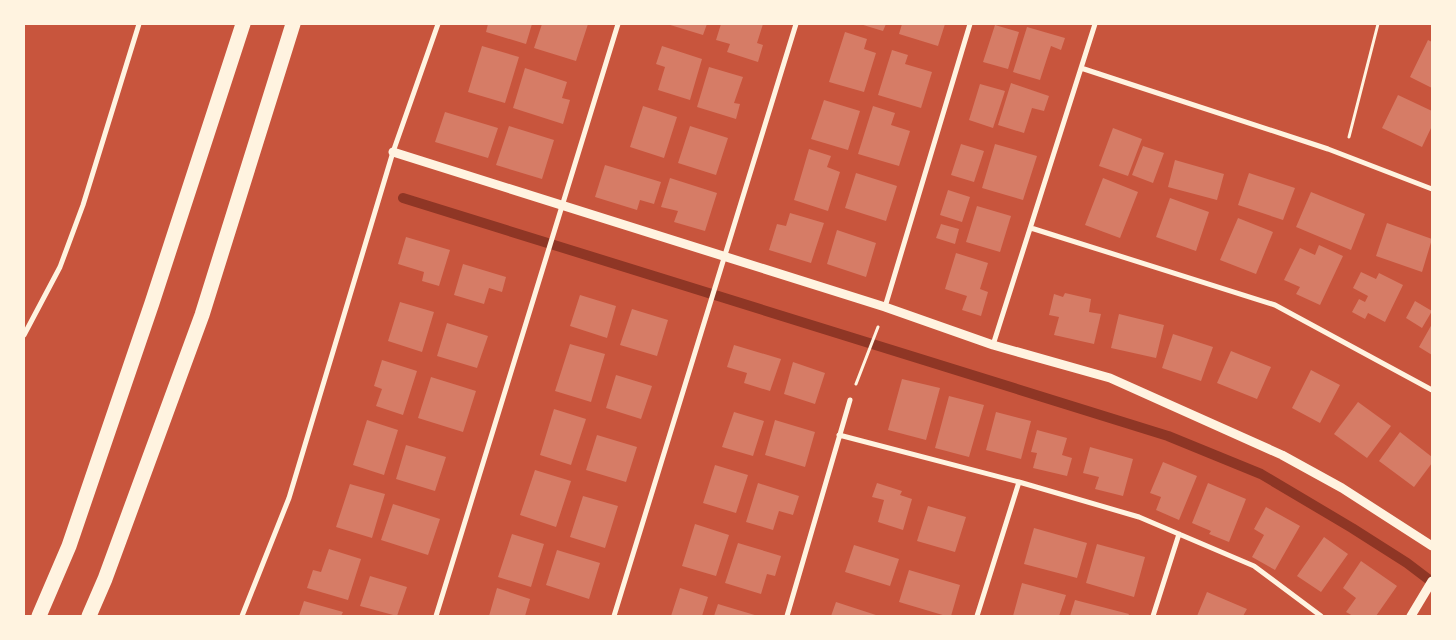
<svg xmlns="http://www.w3.org/2000/svg" width="1456" height="640" viewBox="0 0 1456 640" font-family="Karla,sans-serif">
  <style>
    .lines { fill: none; stroke-linecap: round; stroke-linejoin: round }
    .stream { stroke: #8f3625; stroke-width: 10 }
    .building { fill: #d67c66 }
    .path { stroke: #fff3e0; stroke-width: 3 }
    .minor { stroke: #fff3e0; stroke-width: 5 }
    .tertiary { stroke: #fff3e0; stroke-width: 9 }
    .motorway { stroke: #fff3e0; stroke-width: 15 }
  </style>
  <rect width="100%" height="100%" fill="#c8553d"/>
  <g class="lines">
    <path class="stream" d="M403,198L1168,436L1261,474L1352,528L1407,563L1432,582"/>
  </g>
  <path class="building" d="M488,24H532L526,44L486,32Z
    M542,24H588L576,61L534,48Z
    M667,24H707L703,35Z
    M721,24H763L757,43L763,45L758,62L727,52L730,44L716,40Z
    M860,24H886L883,31Z
    M902,24H945L938,46L899,34Z
    M995,25L1019,32L1008,69L983,62Z
    M1027,27L1065,38L1061,50L1051,46L1040,80L1013,72Z
    M845,32L867,39L864,49L876,53L864,92L829,82Z
    M1428,40L1432,42V88L1410,77Z
    M482,46L519,57L505,103L468,92Z
    M662,46L702,59L690,100L658,90L665,67L656,64Z
    M892,50L908,55L905,64L932,72L921,108L878,95Z
    M709,67L743,77L734,103L740,104L736,119L697,107Z
    M525,68L567,82L562,98L570,100L563,124L513,108Z
    M1011,83L1049,96L1044,111L1032,108L1024,133L998,125Z
    M980,84L1005,91L993,128L969,120Z
    M1398,95L1432,111V126L1422,147L1382,128Z
    M824,100L860,111L848,150L811,139Z
    M643,106L677,117L664,158L630,147Z
    M873,106L895,113L891,125L910,131L899,166L858,154Z
    M445,112L498,128L488,158L435,142Z
    M509,126L554,140L542,179L496,165Z
    M690,126L728,138L716,175L678,163Z
    M1113,128L1142,139L1128,176L1099,166Z
    M961,144L984,151L974,182L951,175Z
    M995,144L1037,156L1023,200L982,188Z
    M1143,146L1164,153L1153,183L1132,175Z
    M809,149L831,156L827,167L840,172L828,211L794,200Z
    M1175,160L1224,174L1217,200L1168,187Z
    M605,165L661,182L654,204L640,200L637,210L595,197Z
    M856,173L897,186L886,221L845,208Z
    M1249,173L1295,188L1283,220L1238,205Z
    M670,178L717,193L705,231L674,222L678,211L661,207Z
    M1103,178L1138,192L1120,238L1085,225Z
    M948,190L970,197L962,222L940,215Z
    M1311,192L1365,214L1351,250L1296,227Z
    M1170,198L1209,212L1196,251L1156,237Z
    M977,206L1011,216L1000,252L966,242Z
    M790,213L824,223L811,263L769,250L777,224L786,226Z
    M1238,218L1273,232L1256,274L1220,260Z
    M1387,223L1432,239L1422,272L1376,256Z
    M941,224L959,229L955,244L936,238Z
    M837,230L876,243L866,277L827,264Z
    M406,237L450,250L439,286L422,281L424,272L398,264Z
    M1319,245L1343,256L1320,305L1296,294L1300,287L1284,280L1300,248L1315,255Z
    M956,253L988,263L980,289L988,292L981,316L962,310L967,296L945,289Z
    M463,264L506,277L502,292L489,288L484,304L454,295Z
    M1361,272L1376,279L1379,273L1403,285L1385,322L1368,313L1365,319L1352,312L1359,299L1365,302L1368,296L1353,288Z
    M1065,293L1091,299L1089,312L1101,314L1094,344L1054,335L1059,317L1049,315L1054,294L1063,297Z
    M580,295L616,306L607,338L570,326Z
    M1415,301L1432,311L1422,328L1406,318Z
    M400,302L434,312L422,352L388,341Z
    M632,309L668,320L657,356L620,345Z
    M1119,314L1164,325L1156,358L1111,348Z
    M447,323L488,336L477,368L437,356Z
    M1432,324V355L1419,347Z
    M1173,334L1213,347L1201,381L1162,368Z
    M570,344L605,354L591,402L555,391Z
    M734,345L781,359L770,391L744,383L747,373L727,367Z
    M1231,351L1271,367L1257,399L1217,383Z
    M382,360L417,371L403,415L376,406L382,389L374,386Z
    M793,362L825,373L815,404L784,394Z
    M1311,370L1340,385L1320,423L1292,408Z
    M616,375L652,386L641,419L606,408Z
    M431,377L476,391L463,432L418,418Z
    M902,379L940,388L926,440L888,430Z
    M949,396L984,405L969,457L935,448Z
    M1358,402L1391,426L1367,458L1334,434Z
    M554,409L586,419L571,465L540,455Z
    M734,412L764,421L753,456L722,447Z
    M996,412L1031,421L1021,459L986,450Z
    M367,420L398,430L384,475L353,465Z
    M775,420L815,432L805,467L765,455Z
    M1037,430L1067,438L1062,455L1072,458L1067,476L1033,468L1037,453L1031,452Z
    M1400,432L1432,457V463L1414,487L1379,461Z
    M597,435L637,447L626,482L586,470Z
    M406,445L446,457L435,491L396,479Z
    M1090,447L1133,459L1123,496L1095,489L1099,477L1083,473Z
    M1163,462L1197,476L1179,520L1156,510L1161,497L1150,493Z
    M715,465L748,475L736,513L703,503Z
    M535,470L571,481L556,527L520,515Z
    M758,483L799,496L793,515L779,511L773,530L746,522Z
    M877,483L902,491L900,495L912,499L903,530L878,522L884,500L872,497Z
    M1208,483L1246,499L1229,542L1209,534L1211,531L1192,523Z
    M350,484L385,494L372,538L336,527Z
    M583,496L618,506L605,548L570,537Z
    M393,504L440,519L428,555L381,540Z
    M928,506L966,517L955,552L917,541Z
    M1266,507L1300,526L1275,570L1252,557L1264,535L1254,529Z
    M695,524L729,535L716,576L682,566Z
    M1034,528L1087,543L1077,578L1024,564Z
    M512,534L544,544L531,587L498,577Z
    M1324,537L1348,554L1321,592L1297,576Z
    M738,543L781,556L775,576L767,574L761,594L725,583Z
    M1097,544L1145,557L1134,597L1086,583Z
    M854,545L899,559L890,586L845,572Z
    M329,549L361,559L348,600L307,588L313,570L321,572Z
    M557,550L600,563L589,599L546,585Z
    M1361,561L1397,586L1376,616H1353L1346,612L1356,598L1343,588Z
    M909,570L960,585L951,616H946L899,602Z
    M370,576L407,587L397,616L360,606Z
    M1022,583L1066,595L1059,616H1013Z
    M497,588L530,599L525,616H489Z
    M680,588L708,597L702,616H671Z
    M1207,592L1247,609L1243,616H1197Z
    M1075,600L1129,614L1128,616H1070Z
    M304,601L343,612L341,616H299Z
    M836,602L879,616H831Z
    M718,604L758,616H714Z"/>
  <g class="lines">
    <path class="path" d="M1349,137L1378,24
      M856,384L878,327"/>
    <path class="minor" d="M1081,68L1328,149L1432,189
      M1031,228L1275,305L1432,390
      M885,307L970,24
      M24,335L60,267L83,205L139,24
      M993,345L1095,24
      M839,435L1019,482L1139,517L1254,566L1321,616
      M242,616L289,498L393,152L438,24
      M436,616L618,24
      M614,616L796,24
      M787,616L850,400
      M977,616L1019,482
      M1153,616L1179,534"/>
    <path class="tertiary" d="M393,152L885,307L993,345L1110,378L1282,455L1342,488L1432,546
      M1411,616L1432,581"/>
    <path class="motorway" d="M39,616L69,546L152,303L243,24
      M89,616L105,579L202,315L293,24"/>
  </g>
  <rect width="1456" height="640" fill="none" stroke="#fff3e0" stroke-width="50"/>
</svg>
